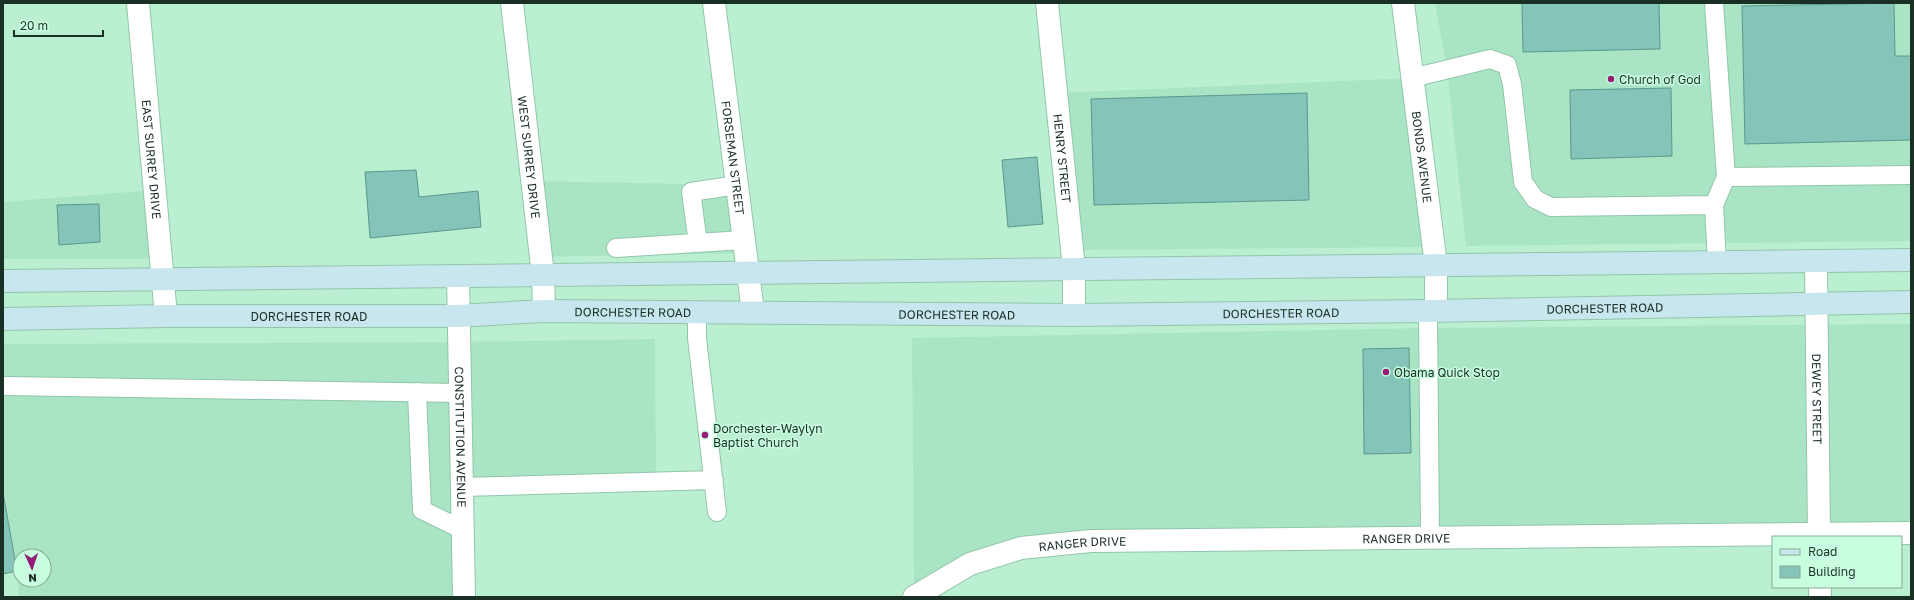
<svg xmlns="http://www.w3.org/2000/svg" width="1914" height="600" viewBox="0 0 1914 600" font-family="'Golos Text',sans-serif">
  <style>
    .built { fill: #a9e5c5; fill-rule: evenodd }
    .building { fill: #85c4b8; stroke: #5a988c }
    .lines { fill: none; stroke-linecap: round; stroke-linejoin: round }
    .lane-casing { stroke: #92c5a9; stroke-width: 20 }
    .street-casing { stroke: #92c5a9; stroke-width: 24 }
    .secondary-casing { stroke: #92c5a9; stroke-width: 24 }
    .lane { stroke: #fff; stroke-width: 18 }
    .street { stroke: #fff; stroke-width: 22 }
    .secondary { stroke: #c8e6ee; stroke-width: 22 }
    .poi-dot { fill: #951b77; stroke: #c8fde0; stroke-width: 1.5 }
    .labels { text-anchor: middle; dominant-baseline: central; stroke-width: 3; stroke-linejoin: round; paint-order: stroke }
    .poi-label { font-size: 12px; fill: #1b3025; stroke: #c8fde0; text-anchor: start }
    .street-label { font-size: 12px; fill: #1b3025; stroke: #c8fde0 }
  </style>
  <rect width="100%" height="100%" fill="#bbefd2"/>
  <path class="built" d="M1435,3H1911V241L1466,246L1447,69Z
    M1412,78L1434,247L1072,250L1056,93Z
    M532,181L737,185L745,253L540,257Z
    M155,190L161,259H3V202Z
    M1911,324V533L1021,548L914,597L912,338L1428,328Z
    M655,339L656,476L461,477L464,597H19L18,577L3,484V344L459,342ZM20,556H44V580H20Z"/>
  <path class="building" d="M1522,3H1659L1660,49L1523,52Z
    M1894,3L1895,56H1911V140L1745,144L1742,6Z
    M1671,88L1672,156L1571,159L1570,90Z
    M1307,93L1309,200L1094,205L1091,99Z
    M1037,157L1043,224L1008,227L1002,160Z
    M416,170L419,197L478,191L481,227L370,238L365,172Z
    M99,204L100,242L59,245L57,205Z
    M1409,348L1411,453L1364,454L1363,349Z
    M3,492L17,571L3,574Z"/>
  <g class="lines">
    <g class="lane-casing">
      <path id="lane" d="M1714,3L1726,177L1714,205L1717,262
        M1412,78L1490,59L1507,65L1512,84L1523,182L1535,199L1551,207L1714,205
        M1726,177L1911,175
        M698,243L691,192L737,185
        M616,248L744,240
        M1428,311L1430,538
        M697,312V338L717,512
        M3,386L460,393
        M417,392L422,510L463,530
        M462,487L714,480"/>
    </g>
    <g class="street-casing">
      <g id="street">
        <path id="s1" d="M138,3L166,316"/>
        <path id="s2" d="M512,3L543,275L544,311"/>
        <path id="s3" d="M714,3L753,312"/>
        <path id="s4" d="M1047,3L1074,269V315"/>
        <path id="s5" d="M1403,3L1436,265V310"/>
        <path id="s6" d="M1816,261L1819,537"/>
        <path id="s7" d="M458,276L464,597"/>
        <path d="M1820,587V597"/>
        <path id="s8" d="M914,597L970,564L1021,548L1091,541L1911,533"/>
      </g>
    </g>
    <g class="secondary-casing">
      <g id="secondary">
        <path d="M3,281L1911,260"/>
        <path id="s9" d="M3,319L166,316H458L544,311L1074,315L1428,311L1911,302"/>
      </g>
    </g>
    <use href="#lane" class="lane"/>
    <use href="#street" class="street"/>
    <use href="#secondary" class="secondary"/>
  </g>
  <g class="poi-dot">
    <circle cx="1611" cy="79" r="4"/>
    <circle cx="1386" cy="372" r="4"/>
    <circle cx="705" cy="435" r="4"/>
  </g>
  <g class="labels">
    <g class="poi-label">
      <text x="1619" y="79">Church of God</text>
      <text x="1394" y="372">Obama Quick Stop</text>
      <text x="713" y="428">Dorchester-Waylyn<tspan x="713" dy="14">Baptist Church</tspan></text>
    </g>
    <g class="street-label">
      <text stroke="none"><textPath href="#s2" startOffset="155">WEST SURREY DRIVE</textPath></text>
      <text stroke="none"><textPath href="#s5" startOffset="155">BONDS AVENUE</textPath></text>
      <text stroke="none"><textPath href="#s3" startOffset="156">FORSEMAN STREET</textPath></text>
      <text stroke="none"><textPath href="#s1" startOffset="157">EAST SURREY DRIVE</textPath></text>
      <text stroke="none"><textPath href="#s4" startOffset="156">HENRY STREET</textPath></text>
      <text stroke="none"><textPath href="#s9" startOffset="1602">DORCHESTER ROAD</textPath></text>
      <text stroke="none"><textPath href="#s9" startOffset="630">DORCHESTER ROAD</textPath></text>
      <text stroke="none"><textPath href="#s9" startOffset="1278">DORCHESTER ROAD</textPath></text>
      <text stroke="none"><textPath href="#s9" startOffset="954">DORCHESTER ROAD</textPath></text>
      <text stroke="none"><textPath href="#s9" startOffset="306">DORCHESTER ROAD</textPath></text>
      <text stroke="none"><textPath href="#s6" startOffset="138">DEWEY STREET</textPath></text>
      <text stroke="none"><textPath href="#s7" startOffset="161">CONSTITUTION AVENUE</textPath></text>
      <text stroke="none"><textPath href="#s8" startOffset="504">RANGER DRIVE</textPath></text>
      <text stroke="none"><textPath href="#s8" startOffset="180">RANGER DRIVE</textPath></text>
    </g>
  </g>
  <rect width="1914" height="600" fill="none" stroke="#1b3025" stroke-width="8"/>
  <rect x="1772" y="536" width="130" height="52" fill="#c8fde0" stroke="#83ab95"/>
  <rect x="1780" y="549" width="20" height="6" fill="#c8e6ee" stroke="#83ab95"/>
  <text x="1808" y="556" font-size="12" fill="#1b3025">Road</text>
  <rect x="1780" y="566" width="20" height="12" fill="#85c4b8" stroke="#83ab95"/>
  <text x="1808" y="576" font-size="12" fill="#1b3025">Building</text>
  <g transform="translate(32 568) rotate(177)"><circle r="19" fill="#c8fde0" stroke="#83ab95"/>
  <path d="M0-3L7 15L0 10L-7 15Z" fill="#951b77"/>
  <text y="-6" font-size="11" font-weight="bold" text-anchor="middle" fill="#1b3025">N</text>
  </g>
  <path d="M14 30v6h89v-6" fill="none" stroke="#1b3025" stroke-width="2"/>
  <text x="20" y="30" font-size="12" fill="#1b3025" stroke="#c8fde0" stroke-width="3" paint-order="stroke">20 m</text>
</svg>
